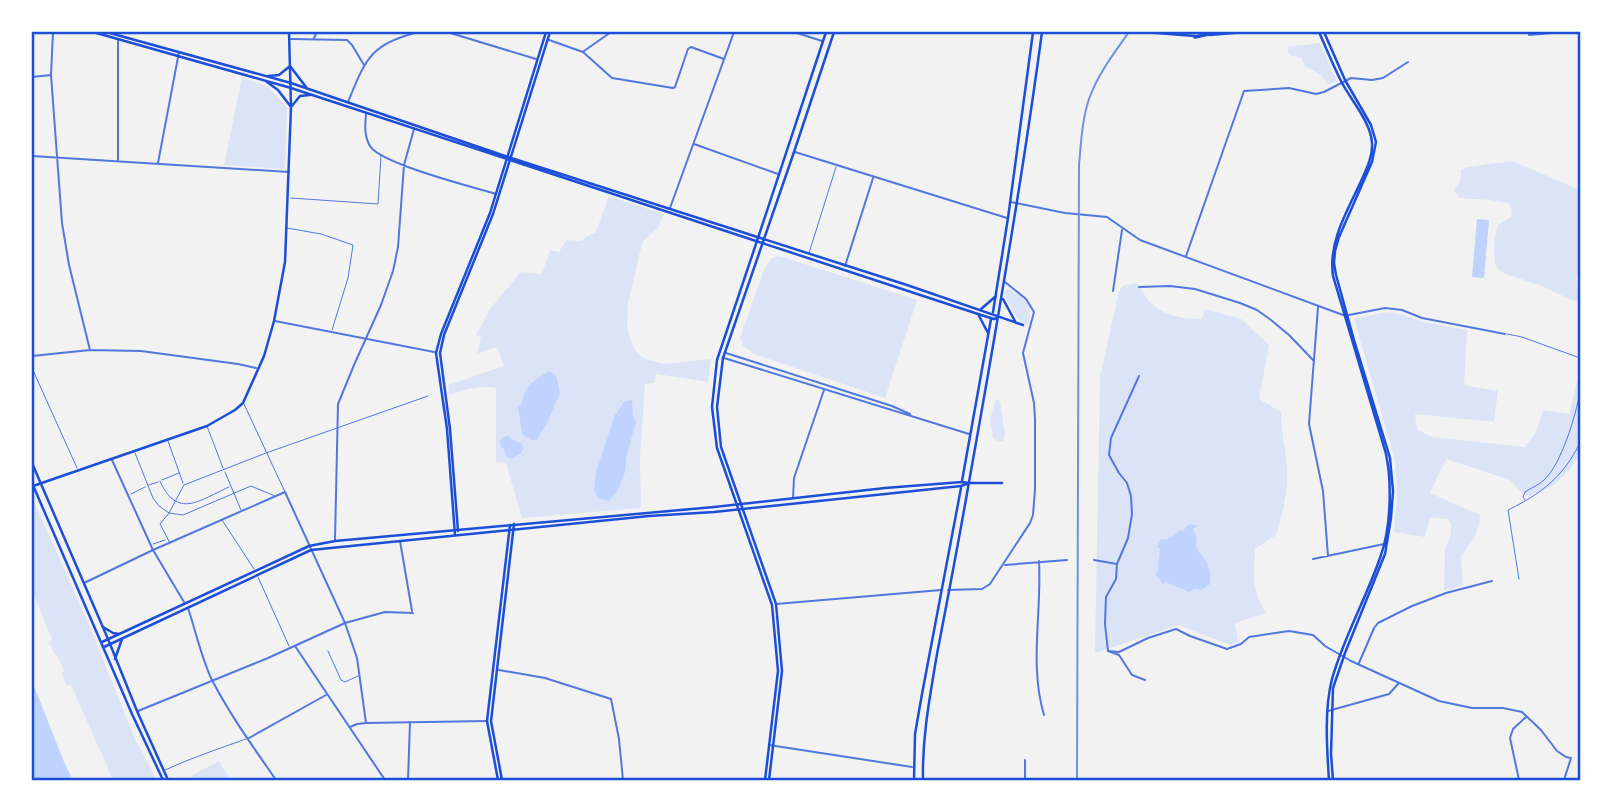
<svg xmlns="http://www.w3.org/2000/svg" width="1612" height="812" viewBox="0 0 1612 812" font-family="'DM Sans',sans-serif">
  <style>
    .green { fill: #dbe4f7 }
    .water { fill: #bfd3fe }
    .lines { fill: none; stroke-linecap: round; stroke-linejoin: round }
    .service { stroke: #5277de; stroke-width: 1 }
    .pedestrian { stroke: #5277de; stroke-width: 1 }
    .minor { stroke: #5277de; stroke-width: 2 }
    .tertiary { stroke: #5277de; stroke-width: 2 }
    .secondary { stroke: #1d4ed8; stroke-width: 2.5 }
    .primary { stroke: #1d4ed8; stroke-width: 2.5 }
    .trunk { stroke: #1d4ed8; stroke-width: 3.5 }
    .rail { stroke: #7290e2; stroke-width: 2 }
    .neatline { fill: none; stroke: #1d4ed8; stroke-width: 2.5 }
  </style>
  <rect width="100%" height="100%" fill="#f2f2f2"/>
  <path class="green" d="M1320,43L1337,81L1328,85L1321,75L1305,66L1301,58L1289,55L1287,47Z
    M242,77L269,87L287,108L285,169L224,165Z
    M1512,161L1580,190V268L1576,277L1578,282L1580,284V304L1542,286L1505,274L1498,269L1495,263L1494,249L1495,236L1498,225L1511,217L1512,210L1508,203L1490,200L1460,198L1454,191L1461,179V170L1467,167Z
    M609,196L663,214L659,227L643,241L639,256L628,304L627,326L630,339L636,352L645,359L664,364L711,359L708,382L656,374L654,383L645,384L640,457L641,508L522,518L506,463L496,462V388C479,385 464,390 449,395L448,385L504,366L497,347L477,354L481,337L476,335L490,309L521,272L542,274L550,250L559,252L566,240L581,241L586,237L596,232Z
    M778,256L783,257L917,300L885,398L754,354L743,346L740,338L765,267L771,259Z
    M1137,283C1141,289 1145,296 1150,302C1163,316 1184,319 1202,319L1205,309L1241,319L1269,345L1259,399L1281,412C1281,431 1286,449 1287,468C1289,491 1282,514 1276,535L1255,549C1254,576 1251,589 1266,613L1235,623L1238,642L1230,645L1178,625L1095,653L1100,377L1119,291L1124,285Z
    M1009,289C1025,298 1034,305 1028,325C1016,321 1011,307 1005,296L1006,290Z
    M1386,312L1404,315L1424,322L1467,330L1464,385L1498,391L1494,422L1415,414L1417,429L1431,437L1525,447L1536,432L1543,410L1569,414L1580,370C1580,385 1584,445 1579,454C1568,477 1552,488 1529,497L1519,490L1510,480L1446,459L1430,493L1480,515L1479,525L1474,538L1461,557L1463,585L1444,591L1445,549L1451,534V523L1448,519L1430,517L1425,537L1394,532L1397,496L1395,460L1354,319Z
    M996,399L1000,401L1005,435L1003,441H998L993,438L990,419Z
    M32,497L90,627L135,739L157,780H113L71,685L67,686L61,673L64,671L57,655H55L49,642L52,640L32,590Z
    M219,761L229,777L225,780H194L192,777L193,775Z"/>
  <path class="water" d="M1477,219L1489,220L1484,278L1472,277Z
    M549,371L556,375L560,393L548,421L537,440H531L522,434L518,406L522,404C523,386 535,380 549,371Z
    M632,400L633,416L636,422L627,454L625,472L617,492L609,501L598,498L594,490L596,472L615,415L625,401Z
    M509,436L514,441L521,443L524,448L520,454L511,459L506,456L504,449L501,447L500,442L502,437Z
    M1189,524L1196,525L1197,527L1193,529L1197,538C1193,551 1203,554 1208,565C1210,571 1210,577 1210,584L1202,590L1195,589L1189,592L1165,582L1163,585L1156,575L1158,569L1160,549L1157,547L1161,539L1167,540L1169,536L1171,537L1180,530L1183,531Z
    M32,681L64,762L73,780H32Z"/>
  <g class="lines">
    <path class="service" d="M291,198L378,204L381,156
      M287,228L321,234L353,245L348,278L332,330
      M809,253L836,167
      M1507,334L1522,337L1580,358
      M1525,500L1523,497L1525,492C1531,488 1539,485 1544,480C1561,465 1576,415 1580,392
      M222,520L254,569
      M258,577L289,646
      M1519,579L1508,510C1541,494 1563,477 1580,443
      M328,651L341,680L345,682L358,676
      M165,770C191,758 218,749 246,739"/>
    <path class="pedestrian" d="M32,368L77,468
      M244,404L285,492
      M207,426L223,468
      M168,441L183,483
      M135,453L153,498L159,506L169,513L183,515L251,486L275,496
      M225,472L241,510
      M162,480L179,473
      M160,481C177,520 200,500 229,487
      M149,485L158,482
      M131,494L145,487
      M170,543L160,524L169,513L184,485L266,453L428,396
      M153,544L165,540"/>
    <path class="minor" d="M794,32L822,41
      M1528,32L1529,35L1564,32
      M314,38L317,32
      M291,39L347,40L352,45L364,65
      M549,40L583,52L612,78L673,88L675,87L688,49L691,47L724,59
      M584,51L611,32
      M32,77L51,75
      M366,114C365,125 364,136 370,146C381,164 473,187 496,194
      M694,144L778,174
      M118,160V40
      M158,163L179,52
      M670,208L734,32
      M1186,256L1244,91L1289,88L1316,94L1324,92L1351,78L1372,80L1383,78L1408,62
      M845,266L873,178
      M1139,287L1170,286L1195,289L1240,303L1257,310L1271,320L1289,335L1314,361
      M1113,291L1122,230
      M1318,307L1309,424L1323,491L1328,556
      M1139,376L1111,438L1109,455L1119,473L1127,483L1131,496L1132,514L1128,538L1117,564L1116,579L1106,597L1105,624L1108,651L1119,655L1132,675L1145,680
      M793,498L794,478L824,390
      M335,540L338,404L354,365L381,305L393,271L398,247L404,165L414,129
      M400,541L412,611
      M1313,559L1384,544
      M1094,560L1117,564
      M1039,561C1042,612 1029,665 1044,715
      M1005,565L1067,560
      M948,590L982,589L990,584L1030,523L1033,515L1035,489V419L1034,403L1023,353L1034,312L1026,299L1005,282
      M295,646L385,780
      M1359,663L1374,628L1378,623L1412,606L1446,593L1492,581
      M499,670L545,678L611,699L619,739L623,780
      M1328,711L1389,694L1398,684
      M249,738L326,695
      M1025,760V780
      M1186,779V780
      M408,780L410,722
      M1519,780L1510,738L1513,729L1526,717"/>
    <path class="tertiary" d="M53,32L51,75L62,223L69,265L90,350
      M447,32L536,59
      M348,102C366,58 370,45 418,32
      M795,152L1007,218
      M32,156L289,172
      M1011,202L1065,213L1107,217L1140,240L1343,315
      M1349,315L1385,308L1402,310L1422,318L1505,334
      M275,321L434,352
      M726,353L892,406L910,414
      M32,356L90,350L141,351L238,364L256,368
      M724,358L969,434
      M112,460L153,550L184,602
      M84,583L153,550L285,492L345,623L357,658L366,723
      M776,604L941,590
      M188,608C196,632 201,657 212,680C230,715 254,748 276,780
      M1108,651L1119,652L1148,638L1176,629L1190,636L1227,649L1241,644L1249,637L1289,631L1313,635L1325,646L1351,661L1439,701L1472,708H1503L1522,712L1541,730L1557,751L1566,757L1571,758L1564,780
      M138,711L268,658L345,623L385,612L413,613
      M350,727L357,724L366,723L487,721
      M769,745L912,767"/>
    <path class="secondary" d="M1319,32C1326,48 1333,65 1341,81C1350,99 1371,122 1372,143C1373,155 1367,168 1362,179C1348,210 1328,241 1333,276L1386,454C1392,483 1391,527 1381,555C1367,597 1344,636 1332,679C1324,710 1327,749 1329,780
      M1324,32L1345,80L1371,125L1376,142L1372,162L1339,237L1335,251L1334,263L1336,275L1354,340L1390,458L1393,491L1391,518L1385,554L1345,653L1333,688L1331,754L1333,780
      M268,76L279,75L290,66L306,87
      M267,82L278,90L291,107L300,96L310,95
      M33,486L207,426L235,410L243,403L264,356L274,321L285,262L291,107L289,32
      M458,531L450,429L440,353L444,335L493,214L550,32
      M455,535L447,429L436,353L441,334L490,213L546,32
      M498,780L487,721L510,525
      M502,780L491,721L514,524
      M765,780L778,671L772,605L717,448L712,407L717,360L758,238L826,32
      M769,780L782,671L776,604L721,447L717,407L723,358L794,152L834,32"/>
    <path class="primary" d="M93,32L291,88L978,314L994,319L997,318
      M106,32L291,83L508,157L907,285L1023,325
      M1143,32L1195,36
      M1209,35L1246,32
      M1003,299L1016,323
      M980,310L996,296
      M993,312L1008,218L1033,32
      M978,314L988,333
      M32,463L108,639L137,711L168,780
      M962,481L991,319
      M32,483L132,714L163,780
      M103,627L113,633L119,634
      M102,642L309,546L335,541L714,507L885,488L962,482L969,483
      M104,647L311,550L649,516L714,512L961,486L969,483H1002
      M115,659L122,639
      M914,780L915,734L922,694L961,488
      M923,780C922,737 930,696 937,654C948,597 959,540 969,482C996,332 1022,182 1042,32"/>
    <path class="trunk" d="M1195,37L1218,32"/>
    <path class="rail" d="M1077,780L1079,165C1081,143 1082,120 1089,99C1098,74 1114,53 1129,32"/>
  </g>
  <rect width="1612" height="812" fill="none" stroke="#ffffff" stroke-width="66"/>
  <rect x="33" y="33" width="1546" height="746" class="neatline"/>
</svg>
